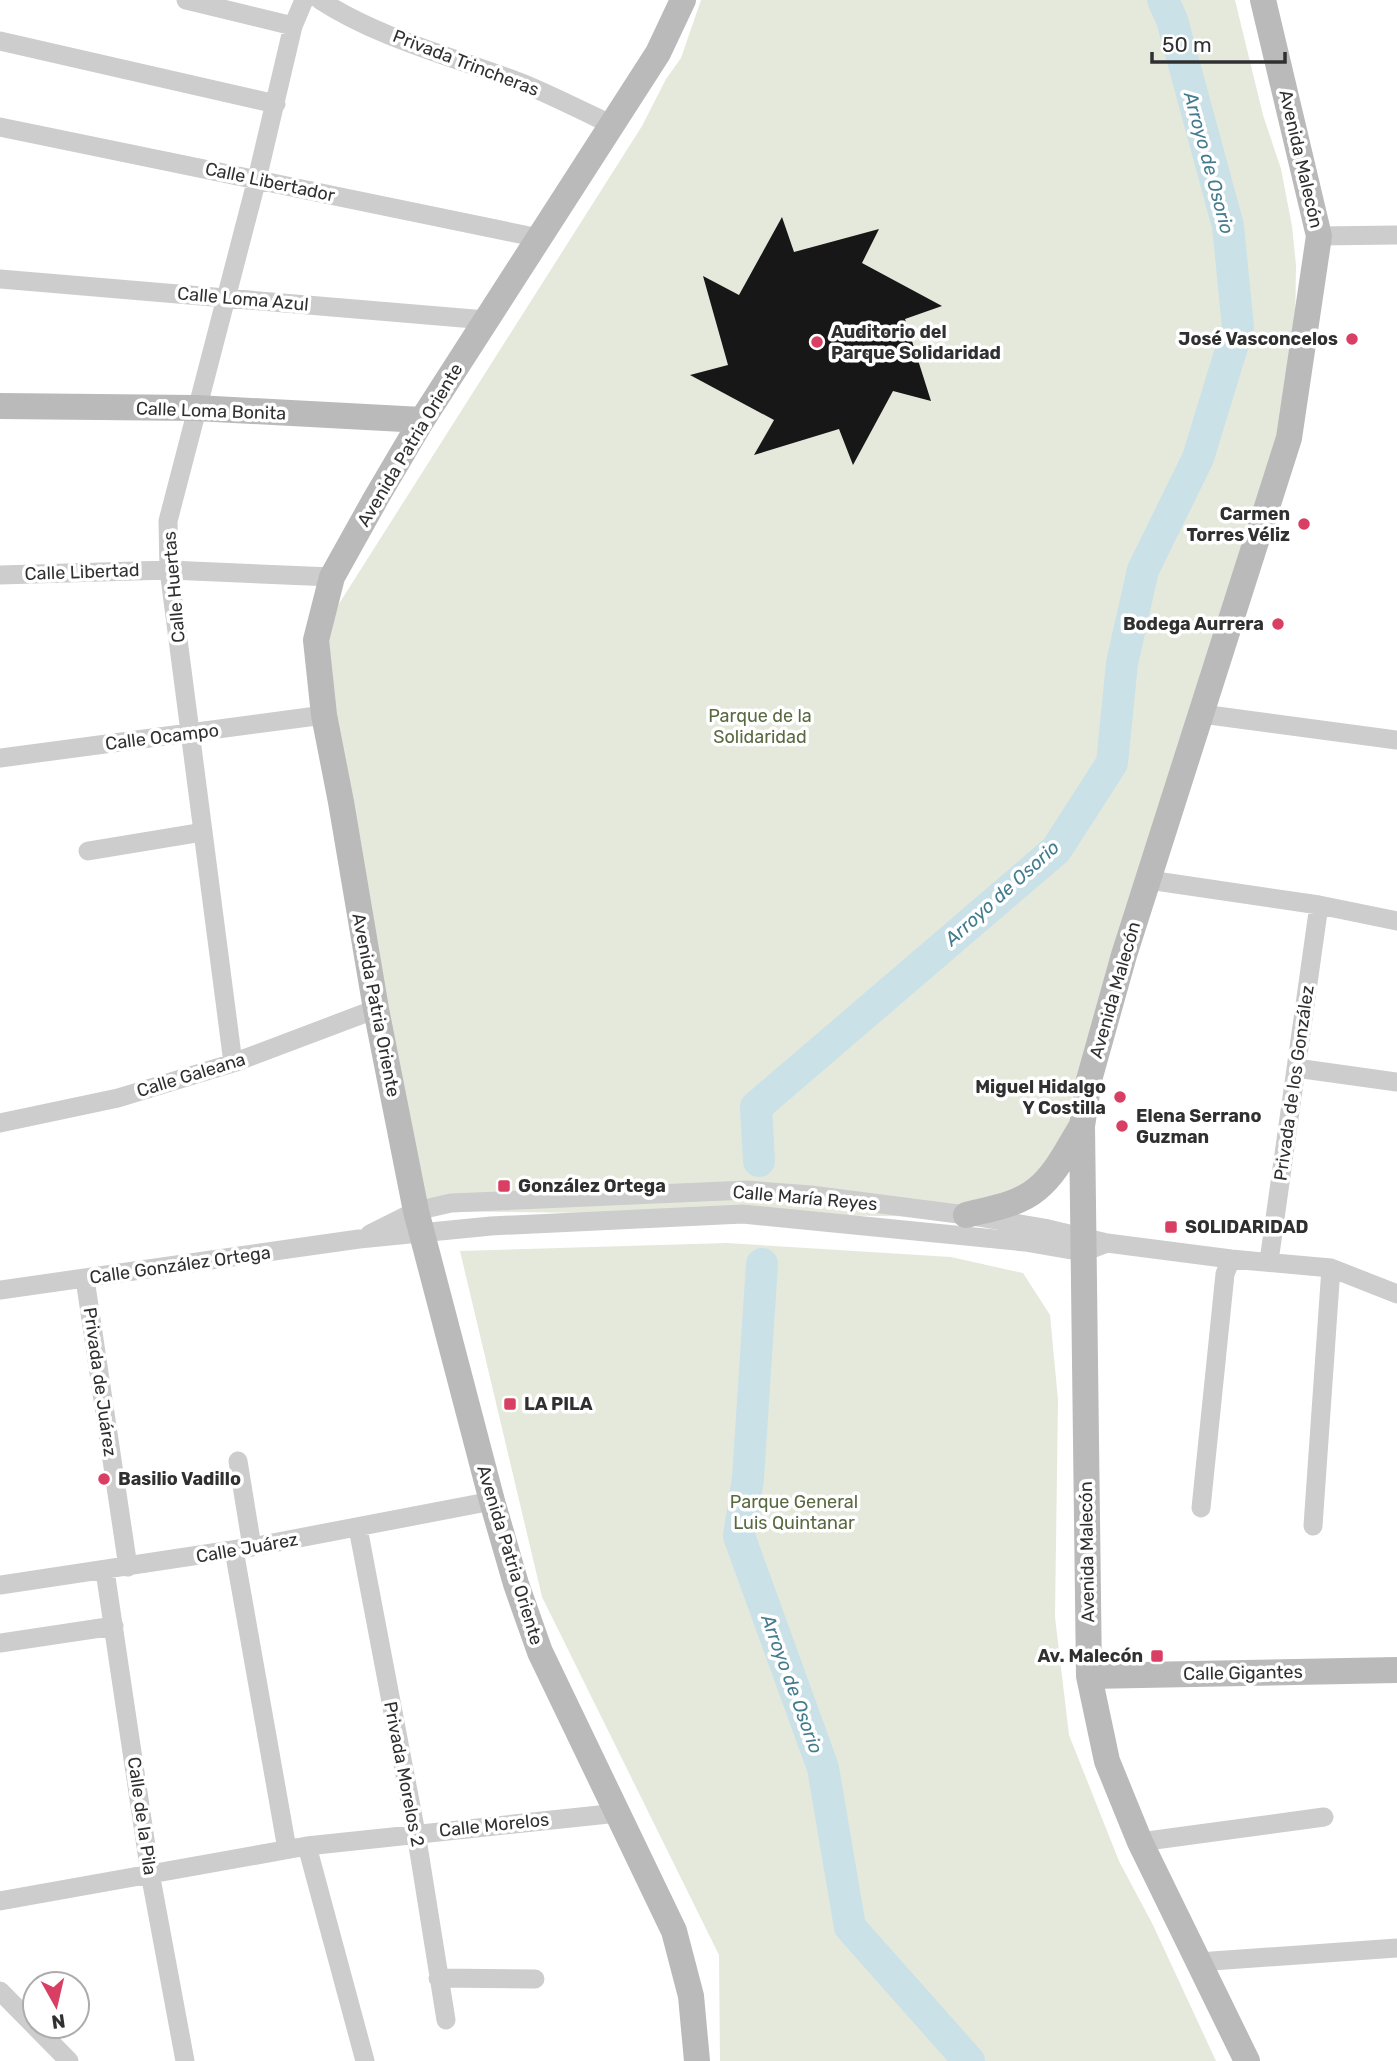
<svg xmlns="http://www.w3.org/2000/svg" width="1397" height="2061" viewBox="0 0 1397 2061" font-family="Rubik,sans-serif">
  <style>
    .green { fill: #e5e9dc }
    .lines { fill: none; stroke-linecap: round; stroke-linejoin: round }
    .river { stroke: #cae1e8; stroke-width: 32 }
    .building { fill: #171717 }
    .street { stroke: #cdcdcd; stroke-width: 19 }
    .secondary { stroke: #bababa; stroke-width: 26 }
    .poi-dot { fill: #d93f63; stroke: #fff; stroke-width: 2.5 }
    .labels { text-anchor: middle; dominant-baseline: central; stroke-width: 7; stroke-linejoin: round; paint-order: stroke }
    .street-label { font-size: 18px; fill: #303030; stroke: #fff }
    .poi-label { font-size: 18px; font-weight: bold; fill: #303030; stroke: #fff; text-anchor: start }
    .park-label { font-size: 18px; fill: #596940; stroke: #fff }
    .water-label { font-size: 19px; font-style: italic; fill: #437c8d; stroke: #fff }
  </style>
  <rect width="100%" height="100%" fill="#fff"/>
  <path class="green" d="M701,0H1235L1263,115L1281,169L1292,226L1296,265L1294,402L1082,1126L1037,1190L979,1217L416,1211L316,640L642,126L666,79L681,58Z
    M727,1243L951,1257L1023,1273L1050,1315L1058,1400L1055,1617L1069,1735L1119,1861L1153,1925L1216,2061H720L719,1955L542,1597L460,1251Z"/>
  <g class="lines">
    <path class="river" d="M759,1161L756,1107L1056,850L1112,763L1122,663L1143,570L1198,458L1238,327L1228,226L1172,20L1163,0
      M762,1264L748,1478L739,1536L823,1768L850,1927L969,2061"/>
  </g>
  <path class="building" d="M782,217L794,252L879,229L862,263L942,306L905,319L931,401L893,391L853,465L839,429L754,455L774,420L690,375L728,365L703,276L739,295Z"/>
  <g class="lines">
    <path class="street" d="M186,0L293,26
      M320,0C383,41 460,58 529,86C557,98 585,112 612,125
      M0,41L276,104
      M0,127L539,238
      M1319,236L1397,235
      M0,279L486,320
      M0,575L169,570L332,577
      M1202,714L1397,740
      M0,758L324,715
      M88,851L203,832
      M1149,880L1319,905L1397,921
      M233,1063L169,570L168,521L257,179L293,26L304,0
      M1296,1068L1397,1082
      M0,1123L118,1098L233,1063L376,1009
      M370,1234L416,1211L451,1203L747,1190L811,1195L966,1215L1044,1228L1107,1243L1231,1259L1331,1268L1397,1294
      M1269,1261L1319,905
      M85,1279L128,1567
      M0,1290L359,1239L491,1226L743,1214L1025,1242L1083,1252L1107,1243
      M238,1461L252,1547
      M1201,1508L1225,1274L1231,1259
      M1313,1526L1331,1268
      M358,1528L416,1833L446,2020
      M234,1550L287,1849
      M105,1571L150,1873L185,2061
      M0,1585L252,1547L492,1501
      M0,1643L114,1626
      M1140,1842L1324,1817
      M307,1846L365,2061
      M0,1901L307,1846L618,1813
      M1198,1962L1397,1948
      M438,1978L535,1979
      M0,1991L69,2061"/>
    <path class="secondary" d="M683,0L658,53L422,420L376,498L332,577L316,640L324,715L341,802L376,1009L416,1211L492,1501L516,1584L540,1652L674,1931L691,1996L697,2061
      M0,406L196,408L422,420
      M966,1215C989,1209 1018,1205 1037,1189C1056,1174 1068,1148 1081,1127
      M1089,1676L1397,1670
      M1247,2061L1140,1842L1107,1761L1089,1676L1082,1126L1089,1080L1124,955L1289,438L1319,236L1263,0"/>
  </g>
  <g class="poi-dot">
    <circle cx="1352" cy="339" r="7"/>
    <circle cx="817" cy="342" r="7"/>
    <circle cx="1304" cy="524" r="7"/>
    <circle cx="1278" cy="624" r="7"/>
    <circle cx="1120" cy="1097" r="7"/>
    <circle cx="1122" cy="1126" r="7"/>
    <rect x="497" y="1179" width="14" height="14" rx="3.5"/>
    <rect x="1164" y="1220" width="14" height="14" rx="3.5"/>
    <rect x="503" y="1397" width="14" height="14" rx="3.5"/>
    <circle cx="104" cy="1479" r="7"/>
    <rect x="1150" y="1649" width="14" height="14" rx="3.5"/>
  </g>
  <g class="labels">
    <g class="street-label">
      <text transform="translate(466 63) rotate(21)">Privada Trincheras</text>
      <text transform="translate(1301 159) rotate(77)">Avenida Malecón</text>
      <text transform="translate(270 182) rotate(12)">Calle Libertador</text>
      <text transform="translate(243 299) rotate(5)">Calle Loma Azul</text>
      <text transform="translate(211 411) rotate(2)">Calle Loma Bonita</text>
      <text transform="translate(410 445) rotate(-59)">Avenida Patria Oriente</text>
      <text transform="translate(82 572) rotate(-2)">Calle Libertad</text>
      <text transform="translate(174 587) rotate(-95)">Calle Huertas</text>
      <text transform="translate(162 737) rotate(-7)">Calle Ocampo</text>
      <text transform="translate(1115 990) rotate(-74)">Avenida Malecón</text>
      <text transform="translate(376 1005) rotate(79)">Avenida Patria Oriente</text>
      <text transform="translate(191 1075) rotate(-17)">Calle Galeana</text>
      <text transform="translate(1294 1083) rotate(-82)">Privada de los González</text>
      <text transform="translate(805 1198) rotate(5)">Calle María Reyes</text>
      <text transform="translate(180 1265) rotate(-8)">Calle González Ortega</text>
      <text transform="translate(100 1382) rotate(82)">Privada de Juárez</text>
      <text transform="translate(247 1548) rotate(-10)">Calle Juárez</text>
      <text transform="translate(1087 1552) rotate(-91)">Avenida Malecón</text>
      <text transform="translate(510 1555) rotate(73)">Avenida Patria Oriente</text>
      <text transform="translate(1243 1673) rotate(-1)">Calle Gigantes</text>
      <text transform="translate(404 1774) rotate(79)">Privada Morelos 2</text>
      <text transform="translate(142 1816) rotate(82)">Calle de la Pila</text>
      <text transform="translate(494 1825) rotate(-6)">Calle Morelos</text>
    </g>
    <g class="poi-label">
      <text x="831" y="332">Auditorio del<tspan x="831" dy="21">Parque Solidaridad</tspan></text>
      <text x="1338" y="339" text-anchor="end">José Vasconcelos</text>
      <text x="1290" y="514" text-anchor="end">Carmen<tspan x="1290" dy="21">Torres Véliz</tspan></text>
      <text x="1264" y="624" text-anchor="end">Bodega Aurrera</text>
      <text x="1106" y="1087" text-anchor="end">Miguel Hidalgo<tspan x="1106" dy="21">Y Costilla</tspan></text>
      <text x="1136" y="1116">Elena Serrano<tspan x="1136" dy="21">Guzman</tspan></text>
      <text x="518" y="1186">González Ortega</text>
      <text x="1185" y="1227">SOLIDARIDAD</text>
      <text x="524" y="1404">LA PILA</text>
      <text x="118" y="1479">Basilio Vadillo</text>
      <text x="1143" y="1656" text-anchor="end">Av. Malecón</text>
    </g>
    <g class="park-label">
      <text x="760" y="716">Parque de la<tspan x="760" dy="21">Solidaridad</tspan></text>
      <text x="794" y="1502">Parque General<tspan x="794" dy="21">Luis Quintanar</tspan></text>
    </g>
    <g class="water-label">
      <text transform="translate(1209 163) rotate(75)">Arroyo de Osorio</text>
      <text transform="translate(1002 893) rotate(-42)">Arroyo de Osorio</text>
      <text transform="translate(792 1684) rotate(70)">Arroyo de Osorio</text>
    </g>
  </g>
  <g transform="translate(56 2005) rotate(172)"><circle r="33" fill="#ffffff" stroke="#acacac" stroke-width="2"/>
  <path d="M0-5L12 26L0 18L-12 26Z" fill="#d93f63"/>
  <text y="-10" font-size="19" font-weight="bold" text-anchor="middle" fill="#303030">N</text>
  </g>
  <path d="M1152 52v10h133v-10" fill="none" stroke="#303030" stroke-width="3.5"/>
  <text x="1162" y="52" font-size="21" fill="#303030" stroke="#ffffff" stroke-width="5" paint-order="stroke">50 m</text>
</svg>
